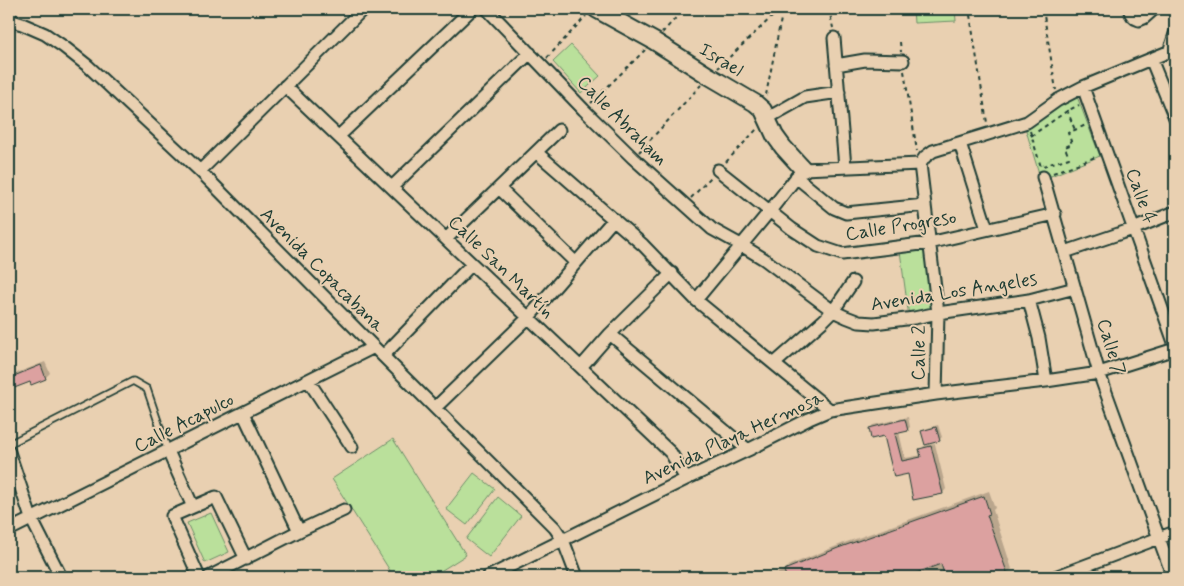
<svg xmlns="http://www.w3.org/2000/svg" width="1184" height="586" viewBox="0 0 1184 586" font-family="Mynerve,sans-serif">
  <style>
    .green { fill: #bae09b; stroke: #6c8e68 }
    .shadow { fill: #0003 }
    .building { fill: #dca1a0; stroke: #1f3d34 }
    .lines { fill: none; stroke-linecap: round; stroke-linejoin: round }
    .lane-casing { stroke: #1f3d34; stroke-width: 9 }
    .street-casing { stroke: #1f3d34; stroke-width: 15 }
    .secondary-casing { stroke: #1f3d34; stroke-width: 20 }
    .path { stroke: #1f3d34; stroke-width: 2; stroke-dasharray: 4 4; stroke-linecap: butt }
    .lane { stroke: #e9d0b1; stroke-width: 5.5 }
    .street { stroke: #e9d0b1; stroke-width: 11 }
    .secondary { stroke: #e9d0b1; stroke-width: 16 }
    .labels { text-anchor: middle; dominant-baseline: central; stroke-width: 4; stroke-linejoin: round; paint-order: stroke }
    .street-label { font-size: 19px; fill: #1f3d34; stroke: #e9d0b1 }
  </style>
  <rect width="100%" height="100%" fill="#e9d0b1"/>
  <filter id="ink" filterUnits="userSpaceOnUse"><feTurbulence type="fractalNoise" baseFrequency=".02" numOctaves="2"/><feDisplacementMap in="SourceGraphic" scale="10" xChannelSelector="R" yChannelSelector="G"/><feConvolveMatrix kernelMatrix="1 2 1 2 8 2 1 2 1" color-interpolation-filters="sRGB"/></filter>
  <g filter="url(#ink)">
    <path class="green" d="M913,9H955L956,21L914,23Z
      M571,45L600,76L581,93L553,62Z
      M1076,94L1100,156L1041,180L1025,127Z
      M926,248L933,308L930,313L909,317L900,251Z
      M393,439L466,555L431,577H394L332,479Z
      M474,473L495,489L467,525L446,509Z
      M498,497L521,516L489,557L466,539Z
      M211,513L229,552L205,563L187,523Z"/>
    <path class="shadow" d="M45,362L50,373L45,378L31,380L9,389V376Z
      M908,417L910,427L907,430L899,432L905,458L922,455L921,450L924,446L935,444L946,489L943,493L914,498L909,472L885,435L870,428L873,425Z
      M938,425L942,437L939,440L922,431L925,429Z
      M989,491L995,508L993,510L1012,569L1007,574L998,577H767L785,570L790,565L844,543Z"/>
    <path class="building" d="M41,365L46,379L31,385L30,382L9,390V378Z
      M905,419L908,431L895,434L902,461L921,457L919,449L931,446L943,494L913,500L908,474L894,477L884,436L871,439L869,428Z
      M936,427L940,441L925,445L921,431Z
      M984,496L990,514L987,515L1008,575L1002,577H945L941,564L905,577H786L784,570L838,548Z"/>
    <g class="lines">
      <g class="lane-casing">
        <path id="lane" d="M9,444L133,381L147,389L168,451"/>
      </g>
      <g class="street-casing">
        <path id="street" d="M487,9L584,110L633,158L712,229L741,245L764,259L833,311L846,317L859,322L874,323L914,318L938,313L1029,300L1075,288
          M1129,9C1131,15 1133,18 1139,20L1144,18L1154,9
          M9,20L22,24L45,34L64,47L88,66L200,171L374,347L555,528L563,540L577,577
          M834,38L845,167
          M1169,52L1175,34
          M1151,59L1175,118
          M836,65L865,60L903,61
          M285,86L671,453L686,479
          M1083,87L1175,345
          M766,119L805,97L839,92
          M339,136L472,9
          M960,143L987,229
          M536,152L643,245L696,300L830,410
          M920,164L938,313L936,394
          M718,170L792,229L818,246L842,254L929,243L1055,214
          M200,171L363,9
          M796,177L834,208L846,213L925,205
          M1043,177L1099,373L1173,577
          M392,187L530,53
          M499,188L576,263
          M446,239L559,130
          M1065,252L1133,229L1175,212
          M696,300L769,212L803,169L920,164L925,157L933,151L1027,122L1058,100L1083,87L1175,49
          M1029,300L1039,338L1046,381
          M610,334L748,450
          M383,356L472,264
          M774,364L823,321L833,311L853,282
          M581,367L610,334L672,273
          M308,380L352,447
          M435,408L529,317L614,219
          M243,413L299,531
          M168,451L193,507
          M9,452L31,518L61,577
          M9,530L374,347
          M199,577L172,516L216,497L246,559
          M209,577L299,531L344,510
          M488,577L686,479L748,450L809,419L830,410L936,394L1046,381L1099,373L1175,349
          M1055,577L1175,532"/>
      </g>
      <g class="secondary-casing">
        <path id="secondary" d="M596,9L654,41L709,76L755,103L763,110L775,136L783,147L803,169"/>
      </g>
      <path class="path" d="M829,9L833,28
        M1043,9L1056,90
        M970,15L987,123
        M662,33L684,9
        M900,42L901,52
        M547,58L586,16
        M718,68L778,11L783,12
        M904,71L917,151
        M766,95L783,9
        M591,103L645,50
        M1067,110L1075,130
        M1030,131L1041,167
        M1031,136L1067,111L1079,105
        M639,152L701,85
        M726,162L757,129
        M1043,166L1069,158L1065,147L1072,144L1068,133L1086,125
        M1053,173L1098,156
        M691,198L712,176"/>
      <use href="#lane" class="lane"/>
      <use href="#street" class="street"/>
      <use href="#secondary" class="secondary"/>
    </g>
  </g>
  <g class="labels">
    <g class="street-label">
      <text transform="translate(721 60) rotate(31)">Israel</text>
      <text transform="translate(622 121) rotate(45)">Calle Abraham</text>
      <text transform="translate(1141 196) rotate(70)">Calle 4</text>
      <text transform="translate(901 226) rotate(-9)">Calle Progreso</text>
      <text transform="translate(501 267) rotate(44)">Calle San Martín</text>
      <text transform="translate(322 270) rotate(45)">Avenida Copacabana</text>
      <text transform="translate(954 292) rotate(-9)">Avenida Los Angeles</text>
      <text transform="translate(1111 347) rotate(73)">Calle 7</text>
      <text transform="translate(919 353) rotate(-89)">Calle 2</text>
      <text transform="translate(184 423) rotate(-27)">Calle Acapulco</text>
      <text transform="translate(733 438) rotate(-25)">Avenida Playa Hermosa</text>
    </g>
  </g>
  <rect width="1184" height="586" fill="none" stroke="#e9d0b1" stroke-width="30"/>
  <rect x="15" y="15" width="1154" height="556" fill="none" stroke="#1f3d34" stroke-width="2" filter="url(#ink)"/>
</svg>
